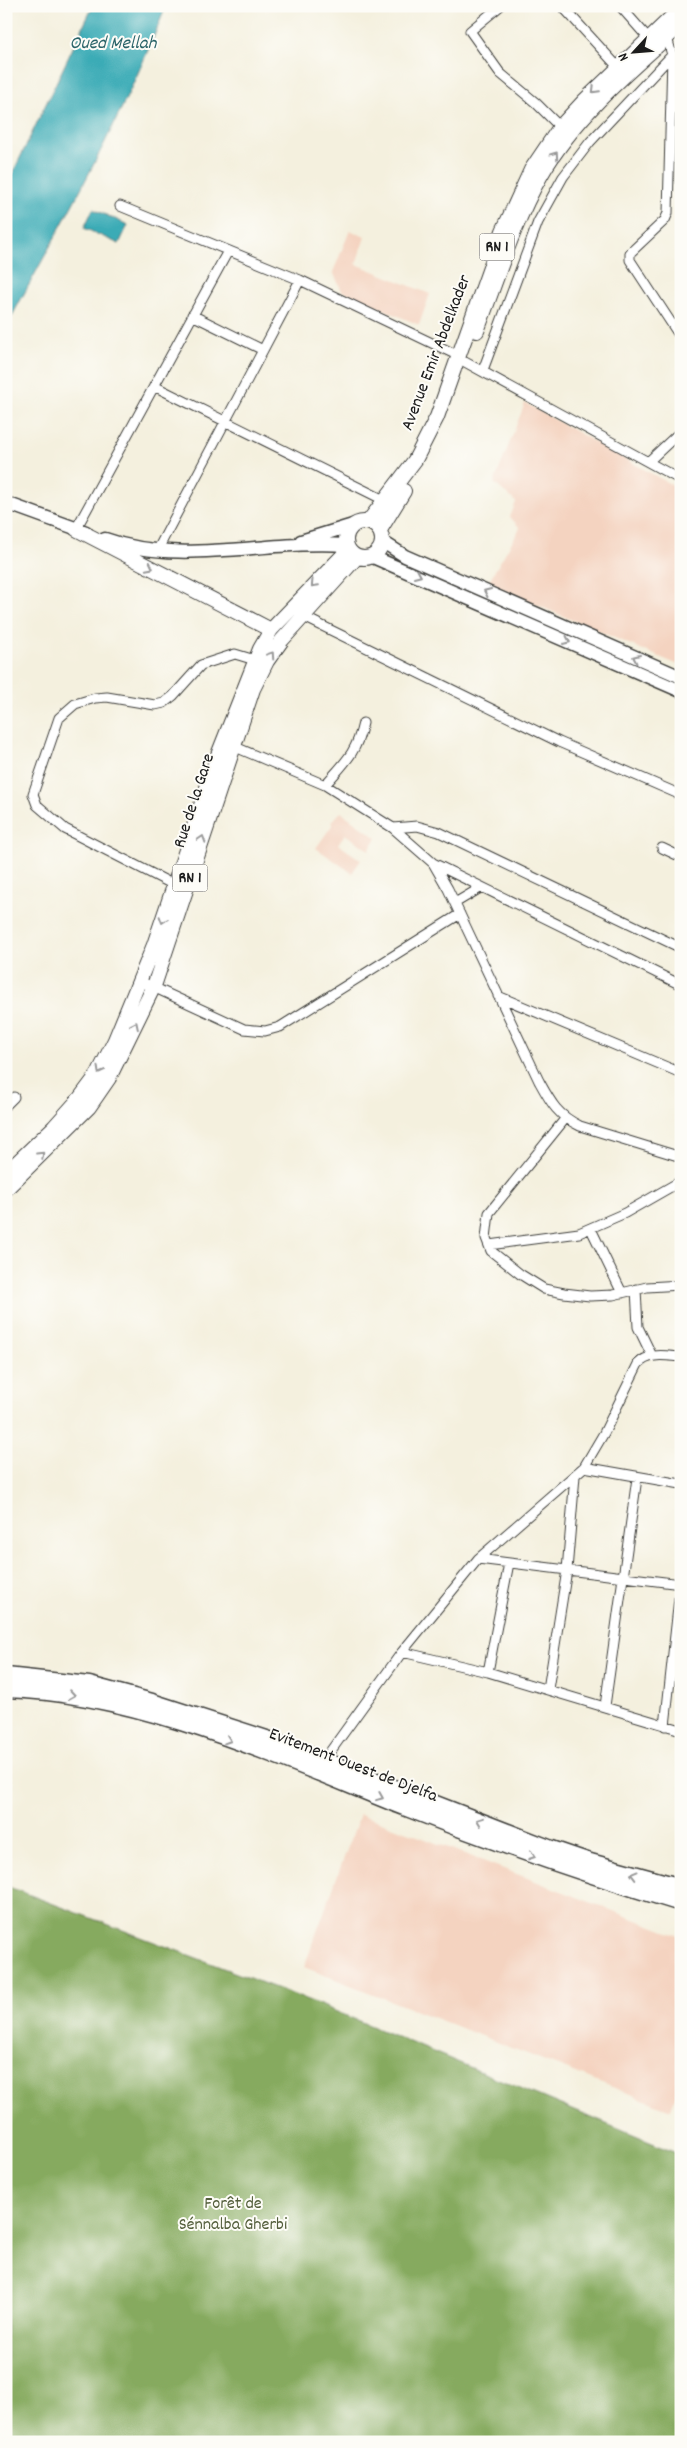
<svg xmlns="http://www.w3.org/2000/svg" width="687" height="2448" viewBox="0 0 687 2448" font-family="Dekko,sans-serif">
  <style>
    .built { fill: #f4d3c0 }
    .forest { fill: #86aa5f; stroke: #51633e }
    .water { fill: #3aabb6; stroke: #2b6469 }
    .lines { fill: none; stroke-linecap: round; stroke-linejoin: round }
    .street-casing { stroke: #3c3c39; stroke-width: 11 }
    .secondary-casing { stroke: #3c3c39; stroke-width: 15 }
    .primary-casing { stroke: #3c3c39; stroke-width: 16 }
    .highway-casing { stroke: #3c3c39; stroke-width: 19 }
    .street { stroke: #fff; stroke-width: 9 }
    .secondary { stroke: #fff; stroke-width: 12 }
    .primary { stroke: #fff; stroke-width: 14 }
    .highway { stroke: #fff; stroke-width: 16 }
    .oneway { stroke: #999 }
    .labels { text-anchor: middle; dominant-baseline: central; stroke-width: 4; stroke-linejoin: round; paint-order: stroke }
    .shield { fill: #fdfcf7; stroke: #605f5e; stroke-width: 1 }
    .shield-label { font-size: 16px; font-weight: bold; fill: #1c1c1c }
    .street-label { font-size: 18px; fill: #1c1c1c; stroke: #fdfcf7 }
    .park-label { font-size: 18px; fill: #545f3c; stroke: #fdfcf7 }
    .water-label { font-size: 19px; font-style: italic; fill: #2b6469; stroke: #fdfcf7 }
  </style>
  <rect width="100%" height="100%" fill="#fdfcf7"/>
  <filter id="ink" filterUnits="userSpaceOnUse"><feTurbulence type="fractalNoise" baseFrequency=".02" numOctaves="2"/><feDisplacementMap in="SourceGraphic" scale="10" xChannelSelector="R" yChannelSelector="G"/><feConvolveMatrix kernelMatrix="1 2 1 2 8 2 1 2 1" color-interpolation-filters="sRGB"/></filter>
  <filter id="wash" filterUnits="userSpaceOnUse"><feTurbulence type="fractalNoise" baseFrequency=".0096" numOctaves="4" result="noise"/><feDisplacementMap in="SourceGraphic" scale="20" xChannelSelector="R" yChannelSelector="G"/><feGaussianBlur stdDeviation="1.12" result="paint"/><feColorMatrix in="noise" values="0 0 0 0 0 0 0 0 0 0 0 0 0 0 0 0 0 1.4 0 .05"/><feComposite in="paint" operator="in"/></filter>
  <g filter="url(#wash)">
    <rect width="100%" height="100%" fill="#f4f0de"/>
    <path class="built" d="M350,230L365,237L356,264L430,294L419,325L342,291L333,272Z
      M525,403L681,490V666L487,584L520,528L510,517L516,502L494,483Z
      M341,812L377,838L369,850L345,834L338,844L361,860L352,873L316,848L333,824L331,822Z
      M360,1814L681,1937V2080L671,2110L304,1967Z"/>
    <path class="forest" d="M6,1886L313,2002L681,2155V2442H6Z"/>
    <path class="water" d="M93,6H166C123,118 63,222 6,327V187Z
      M93,209L128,225L119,244L84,228Z"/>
  </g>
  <g filter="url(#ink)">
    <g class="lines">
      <g class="street-casing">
        <path id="street" d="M500,6L470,31L500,73L536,103L560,127
          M562,6L618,67
          M620,6L649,39
          M666,34L672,55L668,213L665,220L630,253V260L681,338
          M120,206L300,280L459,356
          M192,315L263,350
          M465,362L681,480
          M483,370L538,222L563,177L590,142L672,55
          M154,386L386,501
          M649,461L681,431
          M76,529L228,251
          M158,549L300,280
          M302,616L559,742L681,795
          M233,746L325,785L393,828L433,863L448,889L539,1081C551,1103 557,1115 580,1126L681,1157
          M325,785C345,762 356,754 363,723
          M393,828L417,826L439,832L681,948
          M662,848L681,857
          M433,863L681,985
          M174,885L65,829L37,805L33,794L59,718L75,704L95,698L107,697L155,705L164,703L173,696L201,665L235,654L255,660
          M455,903L482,887
          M140,981L244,1029L265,1031L280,1027L460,914
          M498,996L681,1073
          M6,1105L14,1097
          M565,1119L489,1213L486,1238L491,1251L520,1274L544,1289L564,1293L590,1296L613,1295L647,1287L681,1285
          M591,1229L622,1293
          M489,1245L579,1233L625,1213L681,1181
          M636,1289L638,1327L652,1356
          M584,1467L681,1484
          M478,1559L681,1584
          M402,1652L488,1672L681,1730
          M488,1672L509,1563
          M548,1689L567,1570L575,1476
          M605,1706L637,1478
          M665,1726L681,1580
          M322,1763L402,1652L478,1559L584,1467L604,1433L638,1364C649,1352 666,1356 681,1357"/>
      </g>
      <g class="secondary-casing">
        <path id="secondary" d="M6,503L86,532
          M105,539C181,567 268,539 346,545
          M301,541L353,525
          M383,542L405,556L681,677
          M373,557L681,691"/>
      </g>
      <g class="primary-casing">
        <path id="primary" d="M477,331C497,279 513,224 541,175C575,116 630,70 681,25
          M346 540a18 18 0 1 1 36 0a18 18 0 1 1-36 0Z
          M368,522L415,460L437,417L503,231L531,170L560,127L585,100L681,8
          M76,529L271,630
          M380,530L404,491
          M6,1173L54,1127L80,1098L98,1074L115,1040L154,945L218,755L260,649L271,630L348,550
          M6,1189L89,1107L109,1078L154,986L253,689L267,661L282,640L357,557"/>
      </g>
      <g class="highway-casing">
        <path id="highway" d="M6,1676L89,1685L152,1702L273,1741L549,1848L590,1862L681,1887
          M6,1689C136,1692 279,1757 399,1805C492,1842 585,1874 681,1903"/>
      </g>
      <use href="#street" class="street"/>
      <use href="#secondary" class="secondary"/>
      <use href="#primary" class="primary"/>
      <use href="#highway" class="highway"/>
    </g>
    <defs><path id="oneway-chevron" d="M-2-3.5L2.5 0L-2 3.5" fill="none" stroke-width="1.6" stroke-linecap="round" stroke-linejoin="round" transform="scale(1.25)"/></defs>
    <g class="oneway">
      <use href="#oneway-chevron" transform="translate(595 90) rotate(135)"/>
      <use href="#oneway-chevron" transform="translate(555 155) rotate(-55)"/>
      <use href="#oneway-chevron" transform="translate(150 567) rotate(27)"/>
      <use href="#oneway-chevron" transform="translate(418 575) rotate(24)"/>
      <use href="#oneway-chevron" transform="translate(314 584) rotate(133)"/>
      <use href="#oneway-chevron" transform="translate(487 592) rotate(-156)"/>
      <use href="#oneway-chevron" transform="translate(567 641) rotate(24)"/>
      <use href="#oneway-chevron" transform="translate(271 655) rotate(-56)"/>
      <use href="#oneway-chevron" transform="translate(636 658) rotate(-156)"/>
      <use href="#oneway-chevron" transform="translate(202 839) rotate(-72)"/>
      <use href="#oneway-chevron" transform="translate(163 920) rotate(108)"/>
      <use href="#oneway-chevron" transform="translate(135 1025) rotate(-64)"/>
      <use href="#oneway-chevron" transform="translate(100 1070) rotate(119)"/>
      <use href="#oneway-chevron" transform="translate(41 1155) rotate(-44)"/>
      <use href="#oneway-chevron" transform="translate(72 1695) rotate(9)"/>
      <use href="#oneway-chevron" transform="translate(228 1740) rotate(19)"/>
      <use href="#oneway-chevron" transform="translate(380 1797) rotate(22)"/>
      <use href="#oneway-chevron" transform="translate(480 1821) rotate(-159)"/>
      <use href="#oneway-chevron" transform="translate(532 1856) rotate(20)"/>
      <use href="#oneway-chevron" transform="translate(634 1875) rotate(-165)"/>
    </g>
  </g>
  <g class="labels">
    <g class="shield">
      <rect x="479.5" y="233.5" width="35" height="27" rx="4"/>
      <rect x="172.5" y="864.5" width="35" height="27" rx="4"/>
    </g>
    <g class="shield-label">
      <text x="497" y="247">RN 1</text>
      <text x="190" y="878">RN 1</text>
    </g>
    <g class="street-label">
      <text transform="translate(437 353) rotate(-69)">Avenue Emir Abdelkader</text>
      <text transform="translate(195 801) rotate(-72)">Rue de la Gare</text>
      <text transform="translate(353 1766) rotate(21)">Evitement Ouest de Djelfa</text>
    </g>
    <g class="park-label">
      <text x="233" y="2204">Forêt de<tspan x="233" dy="21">Sénnalba Gherbi</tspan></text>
    </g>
    <g class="water-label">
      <text x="113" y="44">Oued Mellah</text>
    </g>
  </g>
  <rect width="687" height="2448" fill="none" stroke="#fdfcf7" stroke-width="25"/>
  <g transform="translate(634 52) rotate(244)" stroke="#fdfcf7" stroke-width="4" paint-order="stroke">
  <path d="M0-4L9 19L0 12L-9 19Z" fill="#1c1c1c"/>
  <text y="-8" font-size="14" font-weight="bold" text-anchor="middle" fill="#1c1c1c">N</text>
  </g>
</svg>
